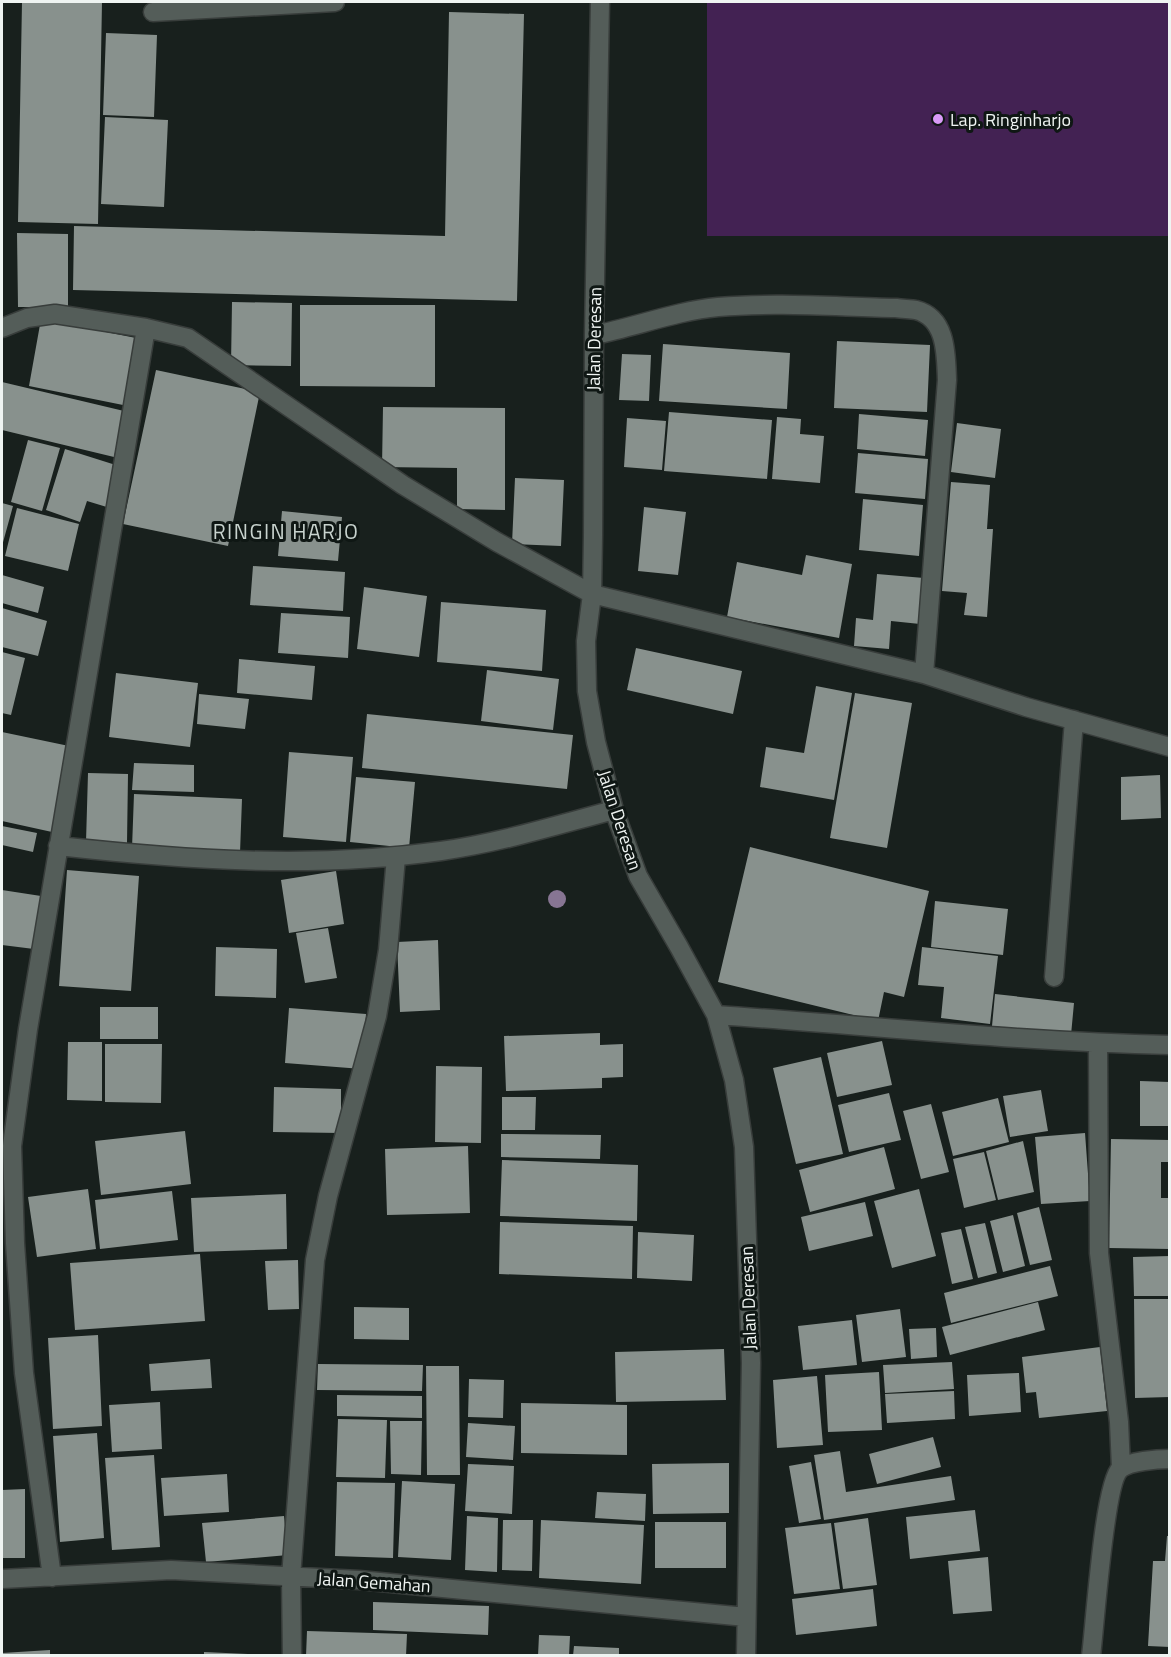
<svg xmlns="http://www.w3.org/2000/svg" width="1171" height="1657" viewBox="0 0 1171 1657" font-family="'Titillium Web',sans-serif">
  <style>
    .green { fill: #432253 }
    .building { fill: #88918d }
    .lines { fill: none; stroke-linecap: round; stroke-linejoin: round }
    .minor-casing { stroke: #383d3b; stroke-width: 21 }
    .minor { stroke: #545d59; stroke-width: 18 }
    .tree { fill: #877593 }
    .poi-dot { fill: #d99af7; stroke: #0f1714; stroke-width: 2 }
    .labels { text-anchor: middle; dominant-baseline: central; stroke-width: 6; stroke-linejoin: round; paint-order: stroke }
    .poi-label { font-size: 18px; fill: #eff4f2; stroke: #0f1714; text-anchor: start }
    .street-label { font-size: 18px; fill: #eff4f2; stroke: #0f1714 }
    .quarter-label { font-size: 21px; letter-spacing: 1.5px; fill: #c8d3ce; stroke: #0f1714 }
  </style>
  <rect width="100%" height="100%" fill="#18201d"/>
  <path class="green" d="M707,2H1169V236H707Z"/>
  <path class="building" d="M22,2H102L98,224L18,222Z
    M449,12L524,14L517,301L73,290L74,226L445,236Z
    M106,33L157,35L154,117L103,115Z
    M105,117L168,120L164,207L101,204Z
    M17,233L68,234V307H18Z
    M232,302L292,303L291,366L231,365Z
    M300,305H435V387L300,386Z
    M41,319L136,338L123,405L29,386Z
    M837,341L930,345L927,412L834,408Z
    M663,344L790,353L787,409L659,401Z
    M622,354L651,355L649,401L619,400Z
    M156,370L260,392L228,546L123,524Z
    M2,382L124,411L114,457L2,430Z
    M383,407L505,408V510L457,509V468L382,467Z
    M669,412L772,420L767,479L664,471Z
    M859,414L928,420L925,456L857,449Z
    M777,417L801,419L800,434L824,436L820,483L772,479Z
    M627,418L666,421L662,470L624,467Z
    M957,423L1001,429L995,478L951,472Z
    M28,440L60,448L42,511L11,502Z
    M65,449L122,467L110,508L87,501L80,522L46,510Z
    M858,453L928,459L925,499L855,493Z
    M515,478L564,480L561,546L512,544Z
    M951,482L990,485L987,529H993L987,617L964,615L967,593L942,591Z
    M863,499L923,505L919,556L859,550Z
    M2,503L13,506L2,546Z
    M644,507L686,512L678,575L638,571Z
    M17,508L79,524L68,571L5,556Z
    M282,511L342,517L338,561L278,556Z
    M806,555L852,564L839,638L727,617L737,562L802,575Z
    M253,566L345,572L343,611L250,605Z
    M877,574L924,578L920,624L891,621L889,649L854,646L856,618L873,620Z
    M2,575L44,587L38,613L2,603Z
    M364,587L427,596L419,657L357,649Z
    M441,602L546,610L542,671L437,662Z
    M2,608L47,621L38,656L2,647Z
    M281,613L350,617L348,658L278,653Z
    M636,648L742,671L733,714L627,690Z
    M2,652L25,658L11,715L2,713Z
    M239,659L315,666L312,700L237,693Z
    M487,670L559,679L553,730L481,721Z
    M116,673L198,683L190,747L109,737Z
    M816,686L852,693L834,800L760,787L766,747L804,753Z
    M855,693L912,703L887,848L830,838Z
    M199,694L249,699L245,729L197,724Z
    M367,714L573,735L567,789L362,768Z
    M2,732L69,746L52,832L2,821Z
    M289,752L353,757L346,842L283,837Z
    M134,763L194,765V792L132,790Z
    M88,773L128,774L127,843L86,842Z
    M1160,775L1161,818L1121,820V777Z
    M356,777L415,782L409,848L350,842Z
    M134,794L242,799L240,853L132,848Z
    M2,826L37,833L33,852L2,845Z
    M750,847L929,891L904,997L884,992L878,1021L718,982Z
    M67,870L139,876L131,991L59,986Z
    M336,871L344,924L289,933L281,880Z
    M2,890L41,896L34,949L2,945Z
    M935,901L1008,909L1003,955L931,947Z
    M328,928L337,978L305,983L296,933Z
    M438,940L440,1010L400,1012L397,942Z
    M216,947L277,949L276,998L215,996Z
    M922,947L998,956L990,1024L941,1018L944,987L918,985Z
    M995,994L1074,1003L1071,1035L992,1026Z
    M100,1007H158V1039H100Z
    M289,1008L366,1014L362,1069L285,1063Z
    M600,1033V1045L623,1044V1077L602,1078V1088L506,1091L504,1036Z
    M882,1041L892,1085L837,1097L827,1053Z
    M68,1042H102V1101L67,1100Z
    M105,1044H162L161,1103L105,1102Z
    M821,1057L843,1154L796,1164L773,1068Z
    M436,1066L482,1067L481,1143L435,1142Z
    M1140,1081L1170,1082V1126H1140Z
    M274,1087L341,1089V1133L273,1132Z
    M1041,1090L1048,1131L1010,1137L1003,1096Z
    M889,1093L901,1140L849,1152L838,1105Z
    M502,1097H536L535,1130H502Z
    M998,1098L1009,1142L953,1156L942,1112Z
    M931,1104L949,1172L921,1179L903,1111Z
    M185,1131L191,1184L101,1195L95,1141Z
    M1085,1133L1090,1201L1041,1204L1035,1137Z
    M501,1134L601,1135L600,1159L501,1157Z
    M2,1137H4V1186H2Z
    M1111,1139L1170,1140V1162H1161V1198H1170V1249L1109,1248Z
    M1023,1141L1034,1192L998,1200L986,1151Z
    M468,1146L470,1213L387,1215L385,1149Z
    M884,1147L895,1189L810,1212L799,1170Z
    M984,1152L996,1200L964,1208L953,1159Z
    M502,1160L638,1165L637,1221L500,1216Z
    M88,1189L96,1249L37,1257L28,1197Z
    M919,1189L936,1256L892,1268L874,1201Z
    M172,1191L178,1240L100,1249L95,1200Z
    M286,1194L287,1249L194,1252L191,1198Z
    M865,1202L873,1236L809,1251L801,1217Z
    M1039,1207L1052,1260L1030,1265L1017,1213Z
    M1013,1215L1025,1266L1003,1272L990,1221Z
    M500,1222L633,1226L632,1279L499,1274Z
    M985,1223L997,1273L978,1278L965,1227Z
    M961,1229L973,1279L952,1284L941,1233Z
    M638,1232L694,1235L692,1281L637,1278Z
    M200,1254L205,1321L75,1330L70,1263Z
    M1170,1256V1296H1134L1133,1257Z
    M298,1260L299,1309L268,1310L265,1261Z
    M1050,1266L1058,1296L951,1323L944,1293Z
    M1134,1299H1170V1397L1135,1398Z
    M1038,1302L1045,1330L950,1355L942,1327Z
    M354,1307L409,1308V1340L354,1339Z
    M900,1309L906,1357L862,1362L856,1315Z
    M852,1320L857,1365L803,1370L798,1326Z
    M936,1328L937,1357L911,1359L909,1329Z
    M98,1335L102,1426L53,1429L48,1338Z
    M1100,1347L1107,1411L1039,1418L1036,1392L1026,1393L1022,1357Z
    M724,1349L726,1400L616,1402L615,1352Z
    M210,1359L212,1388L151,1391L149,1364Z
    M952,1362L954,1389L885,1393L883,1365Z
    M318,1364L423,1365L422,1391L317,1390Z
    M426,1366H459L460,1475H427Z
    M879,1372L882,1430L828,1432L825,1375Z
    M1019,1373L1021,1412L969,1416L967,1375Z
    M817,1376L823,1445L777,1448L773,1380Z
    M469,1379L504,1380L503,1418L468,1417Z
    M954,1391L955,1419L887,1423L885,1394Z
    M337,1395L422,1396V1418L337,1416Z
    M160,1402L162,1449L112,1452L109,1405Z
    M521,1403L627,1405V1455L521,1453Z
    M338,1419L387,1420L385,1478L336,1477Z
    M390,1421H422L421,1475L391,1474Z
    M468,1423L515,1426L513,1460L466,1457Z
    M97,1433L104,1538L60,1542L53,1436Z
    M933,1437L941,1467L877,1484L869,1454Z
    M840,1451L846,1492L951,1476L955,1500L824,1520L814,1455Z
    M154,1455L160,1547L112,1550L105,1458Z
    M811,1462L821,1519L799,1523L789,1466Z
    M729,1463V1513L653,1514L652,1464Z
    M468,1464L514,1466L512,1514L465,1511Z
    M227,1474L229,1512L164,1516L161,1478Z
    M402,1481L455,1484L451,1560L398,1557Z
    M337,1482L395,1483L393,1558L335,1556Z
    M25,1489V1558H2V1490Z
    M597,1492L646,1494L645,1521L595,1518Z
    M975,1510L980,1551L910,1559L906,1517Z
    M284,1516L288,1555L206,1562L202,1523Z
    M467,1516L498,1518L497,1572L465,1570Z
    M868,1518L877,1585L843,1589L834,1523Z
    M503,1520H533L532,1571L502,1570Z
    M541,1520L644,1525L641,1584L539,1578Z
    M655,1522H726V1568H655Z
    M831,1523L840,1589L794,1594L785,1528Z
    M1167,1536H1170V1647L1148,1646L1153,1561H1165Z
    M988,1557L992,1611L953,1614L948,1561Z
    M873,1589L877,1626L796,1635L792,1599Z
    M373,1602L489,1606L488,1635L373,1630Z
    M307,1631L407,1634L406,1656H306Z
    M539,1635L570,1636L569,1656H538Z
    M574,1646L619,1648V1656H573Z
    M50,1650V1656H2V1653Z
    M204,1652L248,1654V1656H204Z"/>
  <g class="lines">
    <g class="minor-casing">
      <path id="minor" d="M600,2L594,335L593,536L592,594L586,641L587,691L596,742L614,810L638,876L679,947L716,1015L734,1080L744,1147L751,1363L746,1656
        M153,12L335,2
        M2,328L27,318L55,314L146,328L188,338L403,485L497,542L592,594L924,674L1026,707L1170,747
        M594,335C635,327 676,311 718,307C777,302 838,307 896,308C903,309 910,309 916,310C947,318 946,355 947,380L924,674
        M58,846C185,860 313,869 441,851C499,843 557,825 614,810
        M1054,977L1074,720
        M716,1015C867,1025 1018,1042 1170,1045
        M1098,1043L1099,1253L1119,1422L1121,1468
        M52,1577L24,1373L15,1243L12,1146L28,1029L146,328
        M2,1579L171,1570L359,1580L746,1617
        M292,1656L291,1577L315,1260L328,1196L377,1016L388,950L396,857
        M1091,1656C1095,1626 1104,1484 1120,1469C1129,1461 1158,1459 1170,1459"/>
    </g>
    <use href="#minor" class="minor"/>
  </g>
  <circle class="tree" cx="557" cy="899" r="9"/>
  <circle class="poi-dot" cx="938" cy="119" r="6"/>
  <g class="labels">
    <g class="poi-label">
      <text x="950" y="119">Lap. Ringinharjo</text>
    </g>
    <g class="street-label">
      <text transform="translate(594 339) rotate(-89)">Jalan Deresan</text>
      <text transform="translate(620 820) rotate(72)">Jalan Deresan</text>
      <text transform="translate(748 1298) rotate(-92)">Jalan Deresan</text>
      <text transform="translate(374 1582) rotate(4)">Jalan Gemahan</text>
    </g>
    <g class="quarter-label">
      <text x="286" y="531">RINGIN HARJO</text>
    </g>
  </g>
  <rect width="1171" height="1657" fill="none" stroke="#eff4f2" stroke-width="6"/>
</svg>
